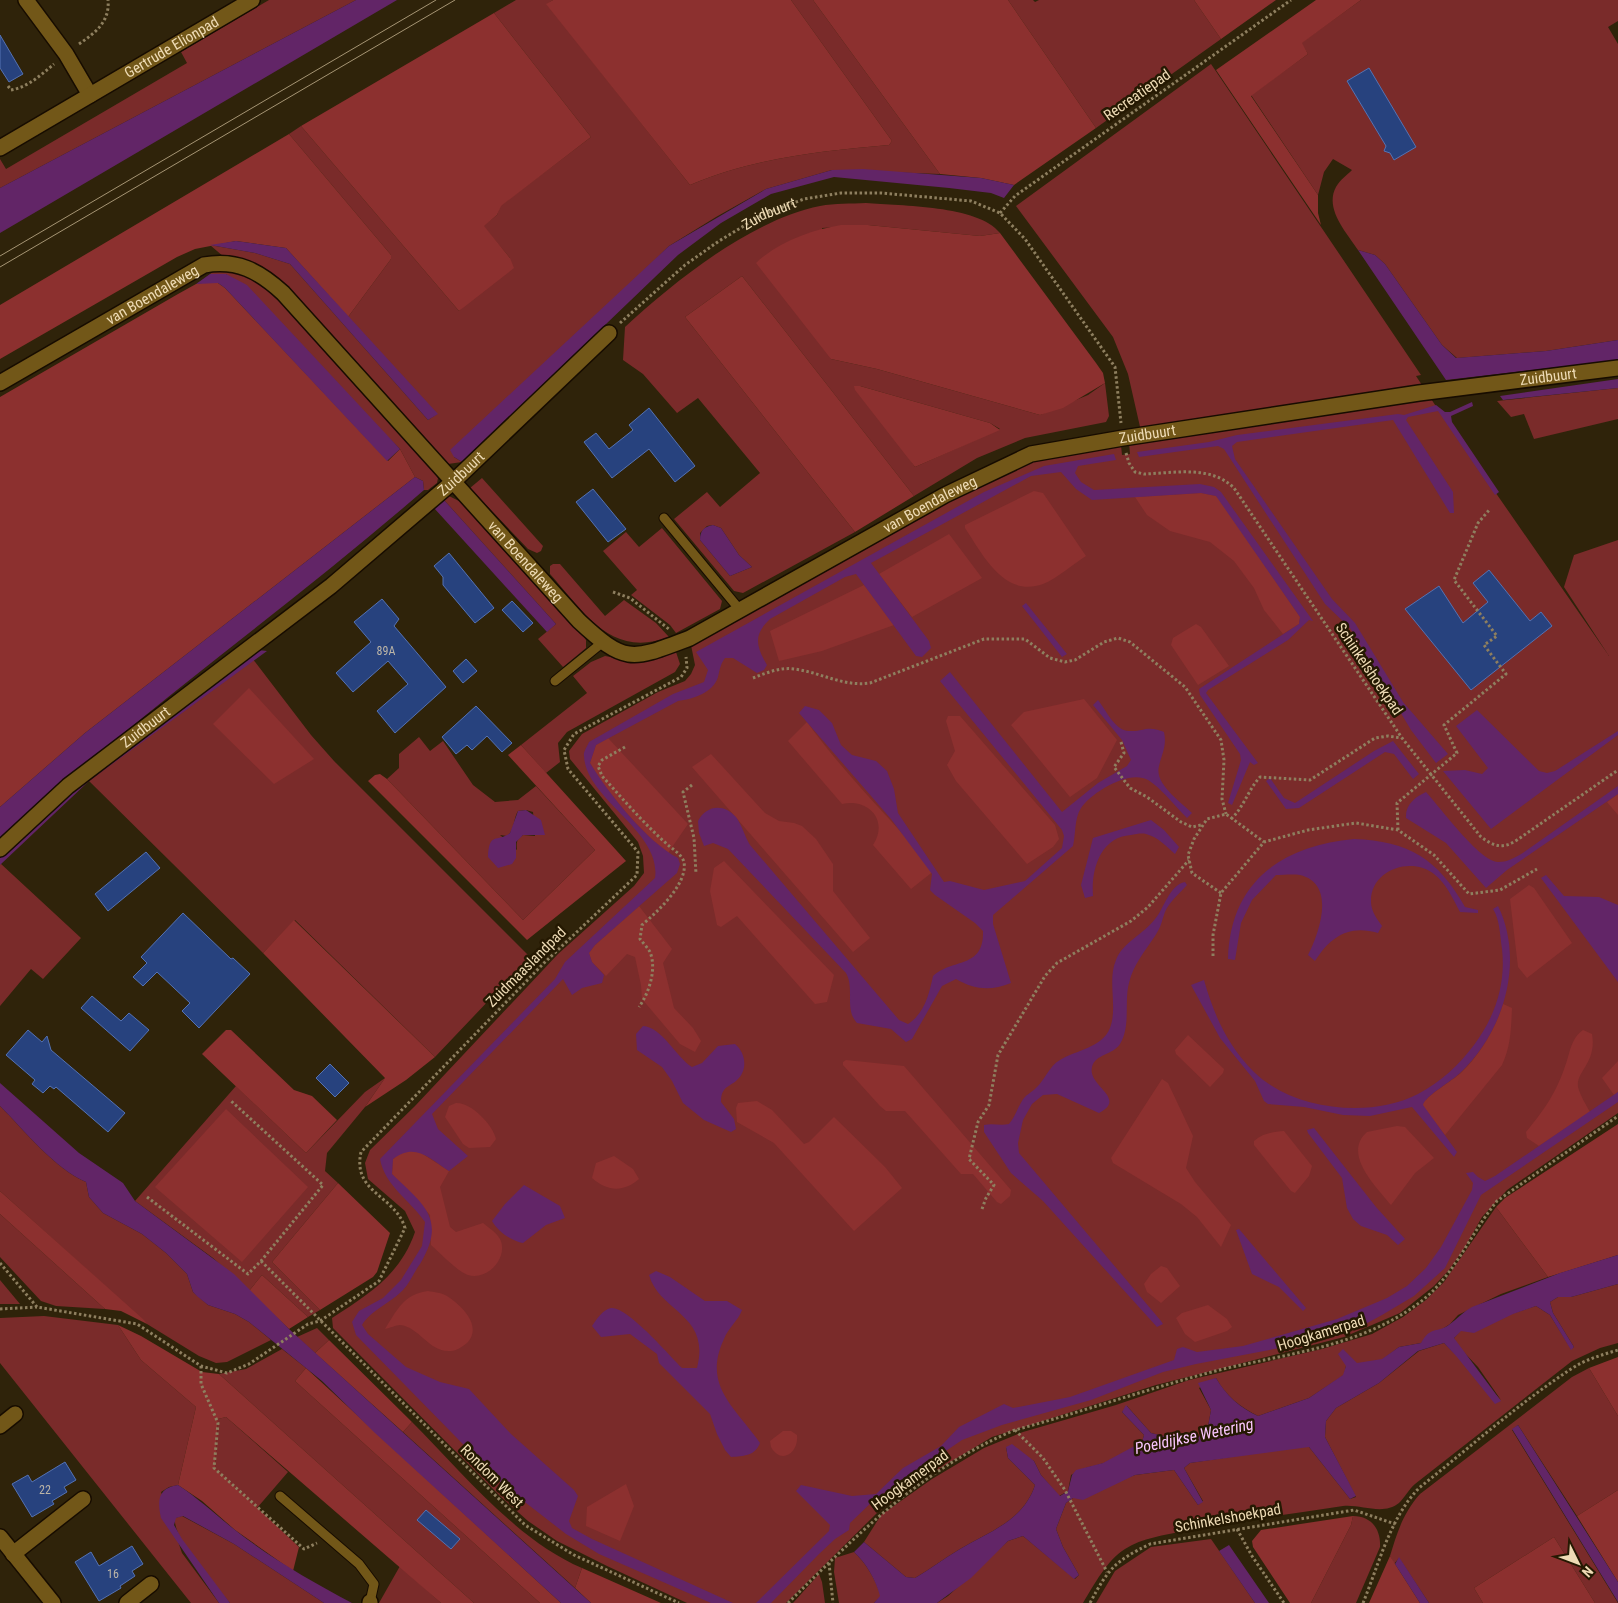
<svg xmlns="http://www.w3.org/2000/svg" width="1618" height="1603" viewBox="0 0 1618 1603" font-family="'Roboto Condensed',sans-serif">
  <style>
    .green { fill: #7a2b2a; fill-rule: evenodd }
    .forest { fill: #8c302f }
    .water { fill: #622567 }
    .building { fill: #27427e; stroke: #5472b3 }
    .lines { fill: none; stroke-linecap: round; stroke-linejoin: round }
    .lane-casing { stroke: #170c00; stroke-width: 11 }
    .street-casing { stroke: #170c00; stroke-width: 18 }
    .path { stroke: #8e7f5f; stroke-width: 3; stroke-dasharray: 2.5 2.5; stroke-linecap: butt }
    .lane { stroke: #725718; stroke-width: 9 }
    .street { stroke: #725718; stroke-width: 15 }
    .tram { stroke: #a69574; stroke-width: 1 }
    .labels { text-anchor: middle; dominant-baseline: central; stroke-width: 5; stroke-linejoin: round; paint-order: stroke }
    .number-label { font-size: 12px; fill: #bcb5a7 }
    .street-label { font-size: 15px; fill: #eedbb5; stroke: #251902 }
    .water-label { font-size: 16px; font-style: italic; fill: #f9c5fd; stroke: #251902 }
  </style>
  <rect width="100%" height="100%" fill="#2f230a"/>
  <path class="green" d="M269,0H356L0,188V159L6,169L187,63L181,52Z
    M516,0H553L547,4L690,185C754,158 820,151 889,145L892,141L791,0H813L940,174L832,170L766,189L716,217L669,246L454,457L462,462L448,464L284,284L262,269L224,257L210,245L255,253L290,264L428,420L437,414L348,317L391,259V255L289,134L301,126L459,311L510,258L483,226L497,215L500,206L591,137L494,13Z
    M1008,0H1033L1035,2L1039,0H1194L1221,39L1096,128Z
    M1361,0H1618V21L1608,27L1618,44V340L1546,351L1457,358L1442,345L1385,264L1375,255L1358,250C1347,233 1324,209 1336,187C1340,180 1347,175 1352,170L1333,159L1324,172L1318,195L1251,95L1308,54L1301,43Z
    M1211,64L1421,375L1416,376L1441,414L1609,656L1564,587L1574,555L1618,540V1113L1507,1190L1482,1217L1465,1247L1449,1270L1434,1286L1400,1313L1344,1337L1156,1385L992,1437L922,1479L877,1513L786,1603H687L607,1566L557,1541L528,1521L500,1496L333,1328L332,1318C369,1294 400,1275 415,1232L405,1211L368,1179L365,1163L370,1150L415,1106L558,954L634,886L644,873L643,856L638,842L570,759L569,751L582,734L658,692L685,681L691,674L695,665L691,645L979,485L1025,463L1059,453L1121,445L1122,455L1130,454L1129,442L1143,440L1128,374L1113,337L1016,206Z
    M866,203C901,206 978,205 1000,233L980,236L868,225L822,228L831,359L877,369L1040,415L1088,395L1105,383L1109,416L1106,422L1025,438L977,458L914,496L742,276L685,317L855,532L743,593L734,591L674,519L707,492L720,507L760,473L698,398L677,413L643,374L623,360L625,327C676,280 751,220 820,206C835,203 851,204 866,203ZM860,386L990,423L1000,429L915,467ZM713,525L721,528L739,555L752,567L730,576L700,540V533L707,526Z
    M219,268L250,275L271,291L430,466L438,478L437,483L428,490H424L423,481L415,477L400,449L226,274H210Z
    M1618,388V419L1534,439L1524,414L1511,417L1497,401Z
    M482,478L543,546L541,551L537,553L528,549L470,488Z
    M449,496L461,502L580,631L586,640V648L563,667L538,639L556,624L444,500Z
    M662,528L722,601L720,609L676,633L670,625L631,595L637,590L603,551L626,532L639,547Z
    M553,564H560L605,616L624,600L656,623L669,637C611,659 585,613 550,574V566Z
    M676,652L680,664L675,672L567,732L558,743L560,762L546,773L521,745L587,693L573,676L591,662L605,656L627,660H648Z
    M249,654L311,735L334,761L530,957L435,1057L295,920L263,953L89,781Z
    M419,737L430,751L443,741L473,785L495,802L518,800L536,786L595,850L523,920L387,779L399,768V754ZM526,810L533,812L535,836L523,835C517,839 516,842 517,850L500,835L507,836C515,830 513,819 518,811Z
    M0,863L81,938L43,979L31,969L0,1006Z
    M385,1078L365,1107L327,1153L325,1171L338,1183L272,1262L320,1310L308,1317L262,1275L249,1291L213,1258L135,1201L236,1086L306,1153L365,1092Z
    M0,1106C24,1130 55,1169 86,1182L89,1197L103,1213L142,1234L166,1253L187,1274L193,1292L208,1305L235,1314L249,1322L271,1340L227,1362L216,1363L199,1356L147,1324L0,1191Z
    M1496,1207L1548,1277L1501,1294L1458,1315L1450,1324L1421,1343L1399,1347L1382,1360L1346,1366L1344,1375L1309,1398L1258,1416C1240,1407 1226,1396 1216,1378L1199,1388L1211,1410L1207,1432L1196,1438L1168,1437L1151,1433L1127,1406L1122,1412L1144,1435L1142,1442C1130,1450 1118,1458 1104,1463C1089,1468 1086,1466 1071,1475L1068,1491L1059,1496L1041,1475L1034,1461L1006,1447L1008,1458L1035,1485C1024,1520 989,1532 960,1549C945,1558 930,1569 915,1578L906,1577L864,1542L881,1515L932,1479L984,1448L1023,1432L1116,1405L1189,1380L1322,1349L1372,1334L1403,1317L1426,1300L1444,1282Z
    M0,1215V1214L105,1309L56,1306L41,1301L0,1257Z
    M0,1280L20,1304H0Z
    M1618,1284V1343L1600,1348L1572,1361L1415,1484C1409,1489 1405,1497 1399,1503C1383,1516 1361,1504 1343,1506C1290,1514 1237,1521 1184,1531C1165,1535 1142,1538 1125,1549C1107,1560 1094,1585 1083,1603H937L948,1596L1008,1541L1023,1536L1075,1579L1079,1575L1063,1547L1056,1529L1066,1503L1073,1498L1135,1475L1174,1470L1198,1505L1203,1501L1184,1468L1190,1463L1304,1446L1309,1447L1350,1499L1356,1497L1325,1437L1326,1421L1336,1408L1379,1383L1419,1351L1444,1343L1501,1400L1478,1367L1455,1343L1454,1338L1461,1330L1536,1306L1550,1315L1571,1349L1574,1347L1553,1313L1550,1302L1558,1297H1571Z
    M44,1316L118,1325L141,1360L196,1407L178,1485L169,1487L161,1492L182,1553L219,1603H191L0,1363V1318Z
    M317,1328L329,1340L315,1353L297,1337Z
    M282,1349L306,1368L295,1381L540,1603H474L219,1374L246,1369Z
    M1589,1368L1618,1416V1490L1577,1516L1518,1425L1512,1430L1618,1603H1595L1554,1537L1474,1588L1483,1603H1429L1399,1558L1394,1564L1390,1556C1397,1533 1403,1513 1420,1494L1572,1377Z
    M226,1417L288,1472L257,1508L215,1468L218,1419Z
    M412,1422C462,1472 516,1540 582,1568L575,1588L403,1432Z
    M182,1516L234,1544L324,1603H230C216,1586 172,1539 175,1518Z
    M1353,1516C1372,1516 1381,1530 1380,1547L1356,1603H1311L1351,1525Z
    M1211,1539L1255,1603H1096L1115,1571L1151,1547Z
    M854,1552C866,1563 876,1580 881,1596L874,1603H839L834,1572L835,1558Z
    M400,1566L441,1603H379Z
    M819,1574L822,1582L825,1603H793Z"/>
  <path class="forest" d="M553,0H791L892,141L889,145C820,151 754,158 690,185L546,4Z
    M813,0H1008L1096,128L1014,185L981,178L940,174Z
    M1194,0H1276L1221,39Z
    M1316,0H1361L1302,43L1308,54L1251,96L1318,195V213L1321,225L1216,70Z
    M494,13L591,137L501,206L497,215L484,226L510,258L514,268L459,311L301,126Z
    M289,134L391,255V259L348,317L286,248L236,241L195,249L177,257L0,359V305Z
    M841,225H868L980,236L1000,233L1096,363L1103,373L1105,383L1063,408L1040,415L877,369L831,359L756,263C778,242 811,230 841,225Z
    M742,276L914,496L855,532L685,317Z
    M208,282L218,283L225,288L388,461L400,449L415,477L85,733L0,807V397L178,294L196,284Z
    M854,386H860L990,423L1000,430L915,467L855,390Z
    M1034,491L1043,493L1086,556C1073,564 1058,578 1043,584C1004,598 983,555 965,528V525Z
    M1201,493L1216,496L1221,501L1300,617L1299,624L1283,634L1264,610L1254,588L1234,561L1210,542L1170,531L1147,515L1135,497Z
    M949,534L982,578L912,617L879,574Z
    M864,585L894,625L822,651L779,661L770,631Z
    M1196,624L1201,627L1229,666L1198,685L1171,645L1173,638Z
    M249,688L314,759L274,784L213,724Z
    M1084,699L1117,740L1097,778L1070,797L1011,725L1024,712Z
    M948,716H960L1055,825L1059,839L1053,847L1027,864L956,781L947,765L955,751L946,721Z
    M807,722C845,775 893,821 935,870L911,889L873,845C889,821 869,798 842,804L788,741Z
    M608,738L688,824L668,853C640,831 608,794 590,763L596,745Z
    M521,745L626,861L527,940L368,781L375,775L380,774L387,779L523,920L595,850L508,755Z
    M711,754L765,813L779,821L794,823L802,826L816,839L833,864V891L870,938L853,952L692,767Z
    M1618,794V815L1607,802Z
    M724,861L834,975L827,1002L815,1004L737,916L721,927L717,925L710,891L714,868Z
    M1529,885L1534,888L1572,943L1527,978L1518,967L1510,899Z
    M639,906L672,949L663,963L674,1008L693,1028L701,1041L695,1052L680,1044L642,999L641,985L635,957L627,954L606,976L592,962L589,953L595,945Z
    M294,920L435,1057L406,1080L365,1107L385,1078L263,953Z
    M1503,1004L1512,1008C1511,1028 1511,1046 1502,1065L1445,1135L1422,1105C1426,1096 1452,1081 1461,1073C1480,1055 1495,1029 1503,1004Z
    M226,1030H231L294,1090L312,1096L337,1120L306,1153L202,1054Z
    M1583,1030L1592,1034C1597,1063 1576,1071 1578,1087C1580,1095 1586,1105 1590,1112L1539,1146L1527,1138L1526,1132C1547,1107 1559,1088 1568,1057C1571,1046 1574,1036 1583,1030Z
    M1188,1035L1224,1069L1223,1073L1210,1087L1176,1054L1175,1050Z
    M846,1060L904,1066L1011,1190L1010,1196L1001,1204L997,1202L973,1174H961L905,1111H886L880,1106L843,1065V1062Z
    M1618,1061V1092L1614,1095L1602,1078Z
    M1162,1079L1168,1083L1193,1136L1186,1168L1195,1182L1231,1225L1221,1247L1197,1217L1181,1204L1113,1163L1111,1158Z
    M757,1101L772,1110L804,1144L809,1142L834,1117L885,1167L902,1188L854,1231L774,1143L737,1122L736,1108L738,1103Z
    M456,1103C471,1102 493,1125 496,1139L490,1147L469,1148L463,1144L445,1117L449,1106Z
    M226,1109L308,1187L242,1262L155,1187Z
    M1618,1124V1255L1548,1277L1496,1207L1505,1198Z
    M1397,1126L1405,1127L1434,1158L1415,1173L1391,1205C1376,1186 1342,1154 1367,1132Z
    M1284,1131L1312,1166L1309,1176L1295,1193L1291,1191L1254,1145V1141C1263,1133 1273,1132 1284,1131Z
    M402,1151H418L449,1171L440,1187L450,1227L456,1232L483,1223C489,1228 496,1232 500,1239C509,1258 487,1281 468,1275C458,1272 439,1252 431,1245L430,1215L392,1174L393,1159Z
    M614,1156L633,1169L639,1179C623,1193 607,1191 592,1178L596,1163Z
    M338,1183L390,1233L377,1272L373,1277L320,1310L272,1262Z
    M0,1191L144,1320L147,1324L121,1311L105,1309L0,1214Z
    M1161,1266L1167,1268L1180,1286L1161,1303L1147,1292L1144,1284L1151,1274Z
    M262,1275L308,1317L289,1329L249,1291Z
    M428,1291C434,1292 442,1293 447,1296C462,1306 482,1325 468,1342C464,1346 456,1351 451,1351C429,1353 420,1327 400,1325C396,1325 390,1328 385,1329C397,1310 404,1294 428,1291Z
    M1208,1305L1227,1319L1232,1327L1227,1331L1195,1342L1185,1334L1176,1318L1182,1313Z
    M118,1325L141,1336L202,1372L219,1374L474,1603H441L226,1417L218,1419L215,1468L299,1547L293,1571L235,1530L202,1501L178,1485L196,1407L141,1360Z
    M329,1340L412,1422L403,1432L315,1353Z
    M1618,1357V1416L1589,1368Z
    M306,1368L561,1603H540L295,1381Z
    M783,1431H791L797,1435C799,1453 781,1465 771,1447L770,1441Z
    M626,1484L634,1506L620,1541L586,1526L587,1507Z
    M1618,1490V1582L1577,1516Z
    M1353,1516L1351,1525L1311,1603H1290L1253,1547L1252,1541L1261,1530Z
    M1554,1537L1595,1603H1483L1474,1588Z
    M1390,1556L1420,1603H1369Z
    M582,1568L661,1603H591L575,1588Z"/>
  <path class="water" d="M356,0H397L0,233V188Z
    M863,169L981,178L1014,185L1004,198L991,193L949,188L834,177L771,194L721,223L678,255L462,462L454,457L450,450L669,246L766,189L832,170Z
    M236,241L286,248L438,414L428,420L290,264L255,253L210,245Z
    M1358,250L1375,255L1385,264L1442,345L1456,358L1546,351L1618,340V360L1446,380Z
    M210,274H226L247,285L400,449L387,461L225,288L218,283L196,284Z
    M1618,379V388L1503,400L1500,396Z
    M1472,402L1473,406L1451,416L1452,422L1499,492L1495,495L1438,411L1408,417L1406,420L1453,492L1454,513H1450L1393,420L1237,442L1232,446L1235,459L1332,599L1355,623L1403,702L1448,754L1436,763L1411,730L1350,628L1325,604L1224,449L1218,446L1139,457L1137,452L1209,442L1237,435L1398,414L1404,415L1436,405L1445,412H1450Z
    M1114,454L1116,460L1078,466L1075,473L1081,482L1094,490L1200,484L1214,487L1221,492L1313,621L1309,620L1288,640L1208,690L1206,693L1258,763L1254,765L1250,762L1232,805L1228,803L1241,760L1240,754L1200,695L1199,689L1299,624L1300,617L1216,496L1201,493L1092,500L1076,489L1061,472L1031,476L871,563L929,641L931,648L922,657L916,656L856,574L845,577L770,619C753,635 756,646 767,665L764,670L757,673L733,658H725C720,665 720,669 718,677C713,693 693,699 678,701L596,745L590,763C608,793 647,842 678,858L680,864L677,873L595,945L589,953L592,962L604,975L602,983L582,988L572,995L563,979L432,1114L438,1129L468,1156L449,1171C429,1158 415,1142 393,1159L392,1174C424,1205 447,1219 420,1264C414,1272 410,1283 403,1290C391,1303 371,1310 362,1325L368,1334L406,1367L440,1382L469,1389L511,1434L574,1490L578,1496L569,1521L572,1528L592,1539L733,1603H711L599,1554L566,1534L503,1485L356,1335L352,1322L359,1311L383,1298L401,1280L422,1246L425,1222C410,1200 385,1186 380,1159L555,979L565,962L655,878C662,831 586,800 584,756C583,752 587,747 589,742L673,694L704,682L708,670L696,652L984,492L1044,466Z
    M415,477L423,481L424,490C286,610 135,715 0,839V807L85,733Z
    M444,500L556,624L547,632L434,508Z
    M713,525L721,528L739,555L752,567L730,576L700,540C700,530 704,527 713,525Z
    M1026,603L1067,654L1062,657L1022,606Z
    M258,650L267,651L89,781L0,865V858L75,787Z
    M950,672L1062,812L1098,783L1127,766L1131,760L1122,740L1093,705L1098,700C1106,710 1115,731 1129,731C1145,732 1145,725 1164,732C1167,746 1162,753 1159,766C1154,784 1181,802 1192,813L1187,818C1176,807 1160,787 1148,780C1129,769 1091,793 1081,808C1074,819 1076,834 1073,846L993,915V924L1011,983C991,991 975,990 956,979L942,986L912,1039L906,1042L891,1029L857,1023C844,1009 855,989 846,973L728,849L713,843L704,846L699,833L698,821C706,805 724,803 736,817C742,825 745,837 750,845L899,1020L908,1024C925,1013 929,994 933,976C953,958 984,969 983,931L975,923L935,895L930,890L932,874L891,819L799,713L805,706L819,710L832,723L841,745L852,755L876,761L887,771L894,789L898,813L944,882L950,881L984,890L1025,881L1062,848L1064,836L1062,830L940,681Z
    M1477,710L1539,771L1547,773L1555,771L1618,731V735L1491,829L1443,771L1465,770L1482,774L1488,768L1456,726Z
    M1393,741L1419,774L1413,779L1394,754L1385,752L1299,808L1286,809L1266,781L1270,778L1284,798L1295,803L1374,751Z
    M1618,786V794L1507,870L1486,888L1446,843L1406,818C1405,805 1415,797 1426,792C1439,806 1480,862 1498,862C1509,862 1518,856 1527,850Z
    M526,810L541,820L545,835H523L516,842V858L512,864L498,868L488,857C489,831 497,843 510,833L518,811Z
    M1151,820L1164,830L1179,847L1175,854C1166,846 1158,837 1146,834C1142,833 1136,834 1131,835C1100,837 1091,870 1093,896L1085,898L1081,885L1093,838Z
    M1354,839C1409,841 1438,859 1465,907L1478,910V913L1460,912C1453,899 1446,883 1434,874C1411,856 1370,870 1371,902C1371,911 1377,919 1382,926L1378,933C1349,924 1330,937 1315,961L1308,955C1319,933 1337,884 1300,875C1293,874 1283,875 1276,875L1252,900L1241,923L1235,960L1228,959C1230,882 1281,846 1354,839Z
    M1546,875L1564,896L1599,897L1618,905V982L1541,878Z
    M1185,882L1187,885C1180,893 1169,902 1165,912C1161,923 1162,925 1155,936C1145,951 1133,965 1129,983C1124,1002 1131,1026 1120,1044C1113,1055 1095,1054 1092,1067C1087,1086 1128,1098 1099,1113L1057,1094L1043,1095L1032,1104L1023,1120L1018,1143L1019,1153L1161,1321L1163,1324L1157,1327L1043,1201L1011,1173L984,1132V1125C993,1123 1000,1126 1009,1124C1015,1117 1017,1109 1022,1101C1025,1095 1031,1093 1036,1088C1045,1080 1049,1066 1060,1060C1076,1050 1102,1048 1110,1028C1118,1007 1107,981 1116,960C1122,943 1145,933 1155,919C1164,909 1169,885 1185,882Z
    M1498,906C1525,961 1504,1032 1460,1073C1452,1081 1425,1096 1423,1105L1457,1152L1454,1157L1412,1107L1370,1116L1343,1115L1304,1107L1268,1104L1264,1101L1255,1081L1220,1038L1191,985L1204,980C1214,1015 1227,1045 1254,1072C1293,1110 1370,1119 1418,1094C1442,1081 1458,1066 1474,1045C1495,1017 1506,984 1502,949C1500,936 1500,920 1493,909Z
    M643,1026C662,1027 676,1057 692,1067L702,1063L718,1046L735,1044C746,1053 748,1070 737,1080C733,1084 727,1086 724,1090C721,1094 721,1098 721,1102L734,1119L736,1129L731,1132L704,1120L683,1103L672,1081L662,1067L637,1050L636,1034Z
    M0,1083L79,1153L123,1183L135,1201L234,1274L289,1329L591,1603H561L375,1433L322,1381L249,1322L235,1314L208,1305L198,1297L193,1292L187,1274L166,1253L142,1234L103,1213L89,1197L86,1182C55,1169 24,1130 0,1106Z
    M1618,1092V1102L1481,1195L1445,1268L1414,1296L1382,1315L1360,1327L1295,1345L1196,1364L1163,1372L1091,1400L1002,1425L962,1440L874,1500L850,1523L849,1530L835,1539L819,1554L771,1603H756L829,1531L830,1525L796,1491L801,1485L852,1496L876,1494L903,1468L941,1446L959,1427L1004,1404L1013,1408L1070,1397L1174,1360L1177,1349L1183,1347L1197,1352L1243,1346L1337,1319L1387,1298L1407,1286L1426,1268L1441,1247L1472,1190L1473,1183L1466,1173L1473,1172L1478,1177L1485,1181L1495,1176Z
    M1314,1128L1376,1207L1405,1239L1398,1245L1387,1235L1361,1226L1353,1219L1347,1208L1342,1178L1308,1133L1307,1130Z
    M524,1185L560,1206L565,1218L546,1225L523,1243C512,1241 498,1232 492,1221L505,1204Z
    M1239,1229L1306,1308L1303,1311L1279,1287L1252,1274L1236,1230Z
    M1618,1255V1284L1571,1297H1558L1550,1302L1553,1313L1574,1347L1571,1350L1550,1315L1536,1306L1513,1314L1474,1333L1461,1331L1454,1338L1501,1401L1495,1404L1457,1357L1444,1343L1418,1351L1379,1383L1336,1408L1326,1421L1325,1437L1356,1496L1350,1499L1309,1447L1190,1463L1184,1468L1203,1502L1198,1505L1174,1470L1135,1475L1083,1500L1073,1498L1066,1503L1056,1529L1063,1547L1079,1575L1074,1579L1023,1536L1008,1541L971,1578L937,1603H874L880,1596C876,1580 866,1563 854,1552L864,1542L906,1577L915,1578C930,1569 945,1558 960,1549C989,1532 1024,1520 1035,1485L1008,1458L1006,1447L1012,1444L1034,1461L1041,1475L1060,1496L1068,1491L1072,1475L1076,1470L1103,1463L1142,1442L1144,1435L1122,1412L1126,1405L1151,1433L1168,1437L1196,1438L1207,1432L1211,1410L1198,1383L1216,1378C1226,1395 1240,1408 1258,1416L1309,1398L1343,1375L1346,1366L1338,1354L1343,1349L1357,1363L1382,1359L1399,1347L1421,1343C1431,1325 1437,1334 1450,1324C1457,1319 1463,1312 1472,1307L1560,1273Z
    M656,1271L670,1277L705,1301H727L742,1310C738,1321 728,1328 724,1339C702,1386 735,1407 760,1443C755,1456 744,1456 731,1457L725,1450L717,1434L710,1414L659,1363L657,1354L630,1334L601,1337L592,1326C597,1319 602,1310 611,1308C627,1306 670,1356 682,1368H697C711,1314 660,1313 649,1275Z
    M1518,1425L1618,1582V1602L1512,1429Z
    M178,1485C199,1499 216,1515 235,1530C272,1559 311,1581 352,1603H324L234,1544L183,1516L176,1518L174,1525L182,1539L230,1603H219L161,1518C157,1500 158,1488 178,1485Z
    M1229,1545L1269,1603H1255L1219,1551Z
    M1399,1557L1429,1603H1420L1395,1564Z"/>
  <path class="building" d="M0,35L23,74L9,82L0,68Z
    M1369,68L1416,147L1394,160L1390,153L1384,151L1386,146L1347,81Z
    M649,408L695,466L675,482L649,449L612,478L584,442L596,433L609,449L633,430L629,425Z
    M593,489L626,529L608,542L576,502Z
    M449,553L494,608L475,623L443,585V577L434,566Z
    M1489,570L1530,621L1541,612L1552,626L1471,690L1405,609L1439,586L1463,623L1488,602L1473,583Z
    M382,599L399,619L394,626L446,687L395,733L377,711L408,684L388,661L353,692L336,673L371,642L354,622Z
    M512,601L533,623L523,632L502,610Z
    M466,659L477,671L463,683L453,671Z
    M476,706L512,743L502,752L487,736L472,750L467,745L456,754L442,737Z
    M146,852L160,868L108,911L95,894Z
    M183,913L231,959L233,958L250,974L199,1028L182,1011L190,1003L157,972L143,986L133,977L147,963L141,957Z
    M92,996L121,1021L129,1013L149,1030L130,1051L81,1008Z
    M28,1030L42,1042L47,1036L51,1050L125,1113L108,1132L56,1087L54,1089L50,1086L43,1093L32,1084L35,1080L6,1055Z
    M330,1064L349,1083L335,1097L316,1078Z
    M65,1462L76,1480L64,1487L67,1492L52,1501L54,1504L32,1517L12,1484L28,1475L32,1482Z
    M426,1510L460,1539L451,1549L417,1520Z
    M132,1546L143,1564L132,1571L135,1576L120,1586L121,1588L99,1601L75,1562L91,1552L99,1566Z"/>
  <g class="lines">
    <g class="lane-casing">
      <path id="lane" d="M664,518L740,610
        M555,681L603,642
        M280,1496L359,1564L374,1584L370,1602"/>
    </g>
    <g class="street-casing">
      <g id="street">
        <path d="M26,0L66,54L90,95"/>
        <path id="s2" d="M0,148L252,0"/>
        <path id="s3" d="M0,383L204,265C237,259 259,271 283,293L579,621C626,665 632,660 690,638L945,495L1031,454L1123,438L1419,393L1618,368"/>
        <path id="s4" d="M0,849L68,786L331,586L454,481L609,333"/>
        <path d="M0,1426L15,1414"/>
        <path d="M0,1537L53,1603"/>
        <path d="M13,1554L83,1499"/>
        <path d="M127,1603L151,1584"/>
        <path d="M370,1603V1602"/>
      </g>
    </g>
    <g class="path">
      <path d="M79,44C95,33 110,22 108,0"/>
      <path d="M8,86L11,90C28,87 41,75 54,64"/>
      <path d="M1000,213L1015,196L1291,0"/>
      <path id="s1" d="M620,323L685,265L719,241L762,215L804,199L841,193H881L971,201L1000,213L1025,239L1115,367L1121,423"/>
      <path d="M1126,453L1129,463L1135,472L1144,474C1175,473 1211,465 1234,488L1402,738L1481,837C1495,847 1503,849 1517,840L1618,770"/>
      <path d="M613,592L630,598L670,630"/>
      <path d="M753,678C766,673 780,667 794,669C820,672 843,687 870,683L984,639H1025L1050,658L1065,662L1075,660L1104,642L1118,638L1130,642L1185,687L1221,740L1224,760L1222,799L1226,814"/>
      <path d="M1121,742L1124,753L1114,767L1130,788L1147,797L1181,822L1192,827L1201,825"/>
      <path d="M625,747L602,760L598,766L602,776C623,799 644,824 668,845C674,850 682,855 684,862C688,884 657,912 642,925L640,939C643,943 648,948 650,952C657,969 649,993 639,1007"/>
      <path d="M692,785L683,792L694,838L696,874"/>
      <path d="M1231,819C1244,807 1248,790 1260,777L1310,780L1375,738L1388,736L1401,738"/>
      <path d="M1398,830L1397,803L1457,753L1444,725L1506,674L1484,645L1497,636L1454,580L1478,523L1490,509"/>
      <path d="M1221,893L1192,873L1188,855L1194,839L1207,819L1226,814L1264,842"/>
      <path d="M1213,956V935L1221,893L1264,842L1308,830L1356,823L1398,830L1434,855L1469,894L1500,890L1537,869"/>
      <path d="M147,1197L248,1274L261,1261L323,1185L230,1100"/>
      <path d="M982,1209L986,1198L994,1185L969,1159L978,1122L989,1105L998,1055L1045,976L1057,963L1131,921L1148,907L1189,860"/>
      <path d="M261,1261L525,1525L574,1555L679,1603"/>
      <path d="M0,1263L37,1307L137,1324L201,1366L227,1373L249,1364L308,1324L320,1321L379,1281L405,1228C395,1195 352,1193 361,1152L543,964L637,875L638,852L568,769L564,750L574,734L681,677L687,668L686,657"/>
      <path d="M0,1309L37,1307"/>
      <path d="M201,1366V1384L218,1423L214,1468L304,1549L317,1543"/>
      <path d="M1015,1430L1043,1458L1065,1490L1107,1572"/>
      <path d="M1237,1529L1252,1556L1284,1603"/>
      <path d="M829,1563L833,1603"/>
      <path d="M788,1603C859,1533 921,1469 1015,1430C1085,1411 1153,1387 1223,1369C1291,1353 1361,1346 1419,1303C1454,1277 1470,1234 1497,1201L1618,1116"/>
      <path d="M1090,1603C1108,1569 1115,1561 1150,1544L1354,1510L1395,1524"/>
      <path d="M1363,1603C1379,1564 1390,1518 1419,1488C1469,1448 1518,1404 1571,1369C1586,1359 1602,1355 1618,1350"/>
    </g>
    <use href="#lane" class="lane"/>
    <use href="#street" class="street"/>
    <path class="tram" d="M0,256L436,0
      M0,267L455,0"/>
  </g>
  <g class="labels">
    <g class="number-label">
      <text x="386" y="651">89A</text>
      <text x="45" y="1490">22</text>
      <text x="113" y="1574">16</text>
    </g>
    <g class="street-label">
      <text stroke="none"><textPath href="#s2" startOffset="199">Gertrude Elionpad</textPath></text>
      <text transform="translate(1137 95) rotate(-35)">Recreatiepad</text>
      <text stroke="none"><textPath href="#s1" startOffset="186">Zuidbuurt</textPath></text>
      <text stroke="none"><textPath href="#s3" startOffset="176">van Boendaleweg</textPath></text>
      <text stroke="none"><textPath href="#s3" startOffset="1800">Zuidbuurt</textPath></text>
      <text stroke="none"><textPath href="#s3" startOffset="1395">Zuidbuurt</textPath></text>
      <text stroke="none"><textPath href="#s4" startOffset="595">Zuidbuurt</textPath></text>
      <text stroke="none"><textPath href="#s3" startOffset="1164">van Boendaleweg</textPath></text>
      <text stroke="none"><textPath href="#s3" startOffset="685">van Boendaleweg</textPath></text>
      <text transform="translate(1369 669) rotate(56)">Schinkelshoekpad</text>
      <text stroke="none"><textPath href="#s4" startOffset="190">Zuidbuurt</textPath></text>
      <text transform="translate(526 967) rotate(-45)">Zuidmaaslandpad</text>
      <text transform="translate(1321 1333) rotate(-17)">Hoogkamerpad</text>
      <text transform="translate(492 1476) rotate(45)">Rondom West</text>
      <text transform="translate(910 1480) rotate(-36)">Hoogkamerpad</text>
      <text transform="translate(1228 1518) rotate(-10)">Schinkelshoekpad</text>
    </g>
    <g class="water-label">
      <text transform="translate(1194 1436) rotate(-12)">Poeldijkse Wetering</text>
    </g>
  </g>
  <g transform="translate(1578 1563) rotate(132)" stroke="#251902" stroke-width="4" paint-order="stroke">
  <path d="M0-4L9 19L0 12L-9 19Z" fill="#eedbb5"/>
  <text y="-8" font-size="14" font-weight="bold" text-anchor="middle" fill="#eedbb5">N</text>
  </g>
</svg>
